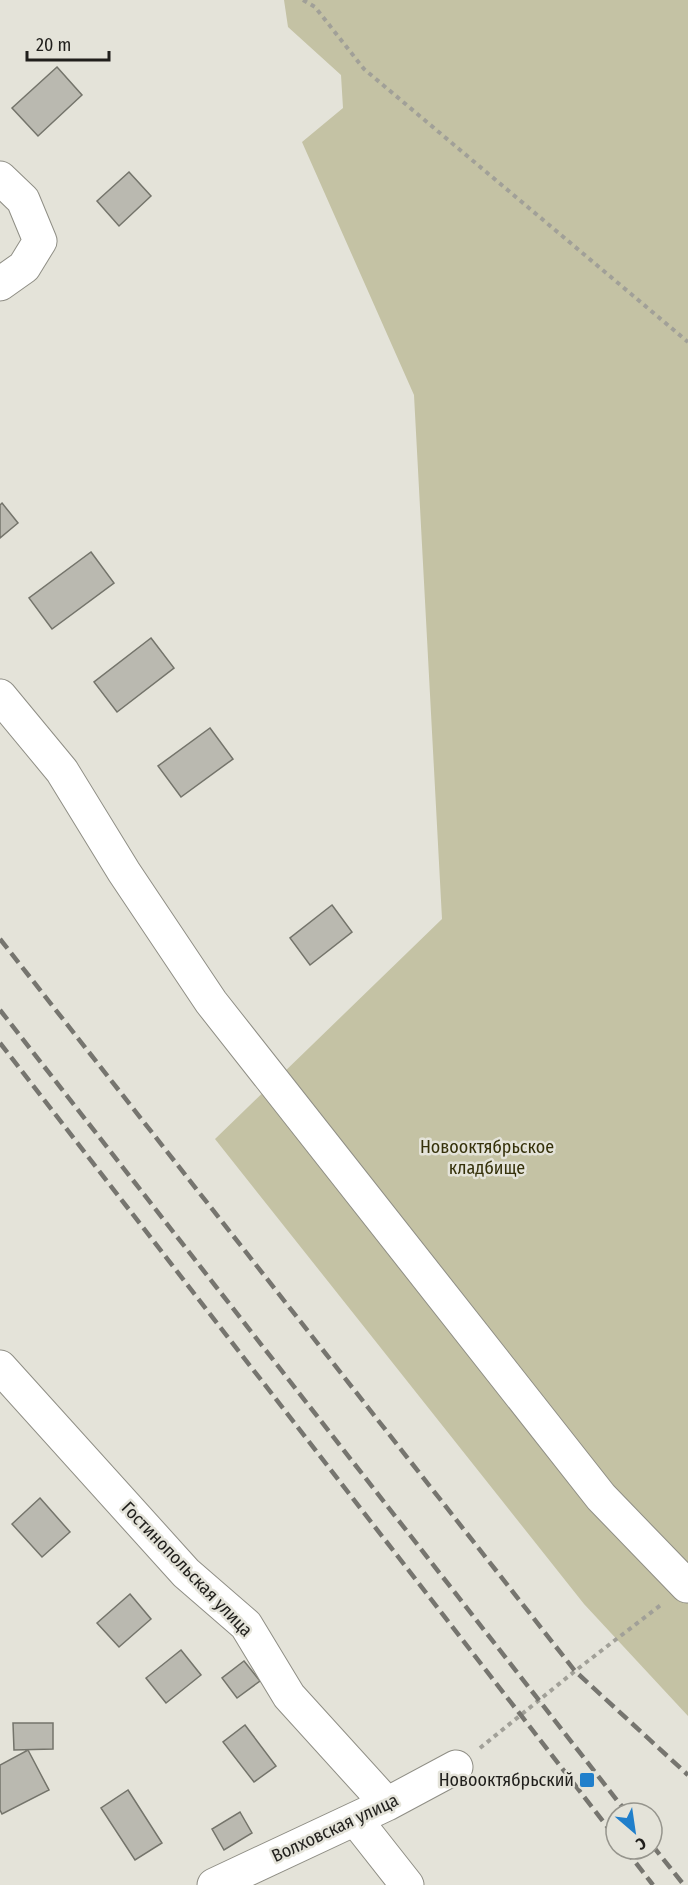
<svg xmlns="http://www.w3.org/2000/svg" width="688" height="1885" viewBox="0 0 688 1885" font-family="'Fira Sans Condensed',sans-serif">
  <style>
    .green { fill: #c4c2a4 }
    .building { fill: #bab9b0; stroke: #74746b; stroke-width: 1.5 }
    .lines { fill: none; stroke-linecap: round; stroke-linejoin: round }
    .minor-casing { stroke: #8f8e85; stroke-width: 35 }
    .path { stroke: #a1a098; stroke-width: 4; stroke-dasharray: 4.5 4.5; stroke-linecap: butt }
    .minor { stroke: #fff; stroke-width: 33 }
    .rail { stroke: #76756f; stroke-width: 4.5; stroke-dasharray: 12 6; stroke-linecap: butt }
    .poi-dot { fill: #207fcb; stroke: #e4e3d9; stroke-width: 2 }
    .labels { text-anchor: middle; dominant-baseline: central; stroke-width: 5; stroke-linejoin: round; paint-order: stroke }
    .park-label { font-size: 18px; fill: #35310a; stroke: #e4e3d9 }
    .street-label { font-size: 18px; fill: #201f1c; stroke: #e4e3d9 }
    .poi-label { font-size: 18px; fill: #201f1c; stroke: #e4e3d9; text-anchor: end }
  </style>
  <rect width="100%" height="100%" fill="#e4e3d9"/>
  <path class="green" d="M284,0H688V1716L584,1604L215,1139L442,919L414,395L302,142L343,108L341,75L288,27Z"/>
  <path class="building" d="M57,67L82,95L38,136L12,108Z
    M129,172L151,196L119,226L97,201Z
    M2,503L18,523L0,538V505Z
    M91,552L114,583L52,629L29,598Z
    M151,638L174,668L117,712L94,682Z
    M210,728L233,759L181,797L158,766Z
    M332,905L352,932L310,965L290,938Z
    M40,1498L70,1532L42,1557L12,1524Z
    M130,1594L151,1619L119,1647L97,1623Z
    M181,1650L201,1675L166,1703L146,1678Z
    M244,1661L260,1681L237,1698L222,1678Z
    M13,1723H53V1749L14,1750Z
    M245,1725L276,1766L254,1782L223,1742Z
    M28,1750L49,1790L2,1814L0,1810V1765Z
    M128,1790L162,1843L135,1860L101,1808Z
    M240,1812L252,1833L224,1850L212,1829Z"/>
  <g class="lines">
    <g class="minor-casing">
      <path id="minor" d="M0,178L23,200L40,241L24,267L0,284
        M0,696L62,771L124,872L211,1002L601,1497L687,1586L688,1585
        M0,1367L186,1573L246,1625L289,1696L387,1804
        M355,1819L407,1885
        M214,1885L387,1804L456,1767"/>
    </g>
    <path class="path" d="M303,0L315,7L364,69L688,342
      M480,1748L575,1671L662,1604"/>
    <use href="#minor" class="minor"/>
    <path class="rail" d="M0,939L575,1671L688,1775
      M0,1010L627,1813
      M0,1043L616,1838
      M652,1845L684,1885
      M625,1849L653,1885"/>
  </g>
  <rect class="poi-dot" x="579" y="1772" width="16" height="16" rx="3"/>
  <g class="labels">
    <g class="park-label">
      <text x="487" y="1147">Новооктябрьское<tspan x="487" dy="21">кладбище</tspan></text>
    </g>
    <g class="street-label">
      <text transform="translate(187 1569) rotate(46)">Гостинопольская улица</text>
      <text transform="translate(335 1828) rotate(-25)">Волховская улица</text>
    </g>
    <g class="poi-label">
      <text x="574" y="1780">Новооктябрьский</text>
    </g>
  </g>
  <g transform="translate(634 1831) rotate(151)"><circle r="28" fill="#e4e3d9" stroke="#96958d" stroke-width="1.5"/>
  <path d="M0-4.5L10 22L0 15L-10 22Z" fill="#207fcb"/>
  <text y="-9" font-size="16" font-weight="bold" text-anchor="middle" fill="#201f1c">С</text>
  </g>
  <path d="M27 51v9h82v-9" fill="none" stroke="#201f1c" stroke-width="3"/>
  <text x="36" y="51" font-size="18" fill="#201f1c" stroke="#e4e3d9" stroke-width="4.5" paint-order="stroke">20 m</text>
</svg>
